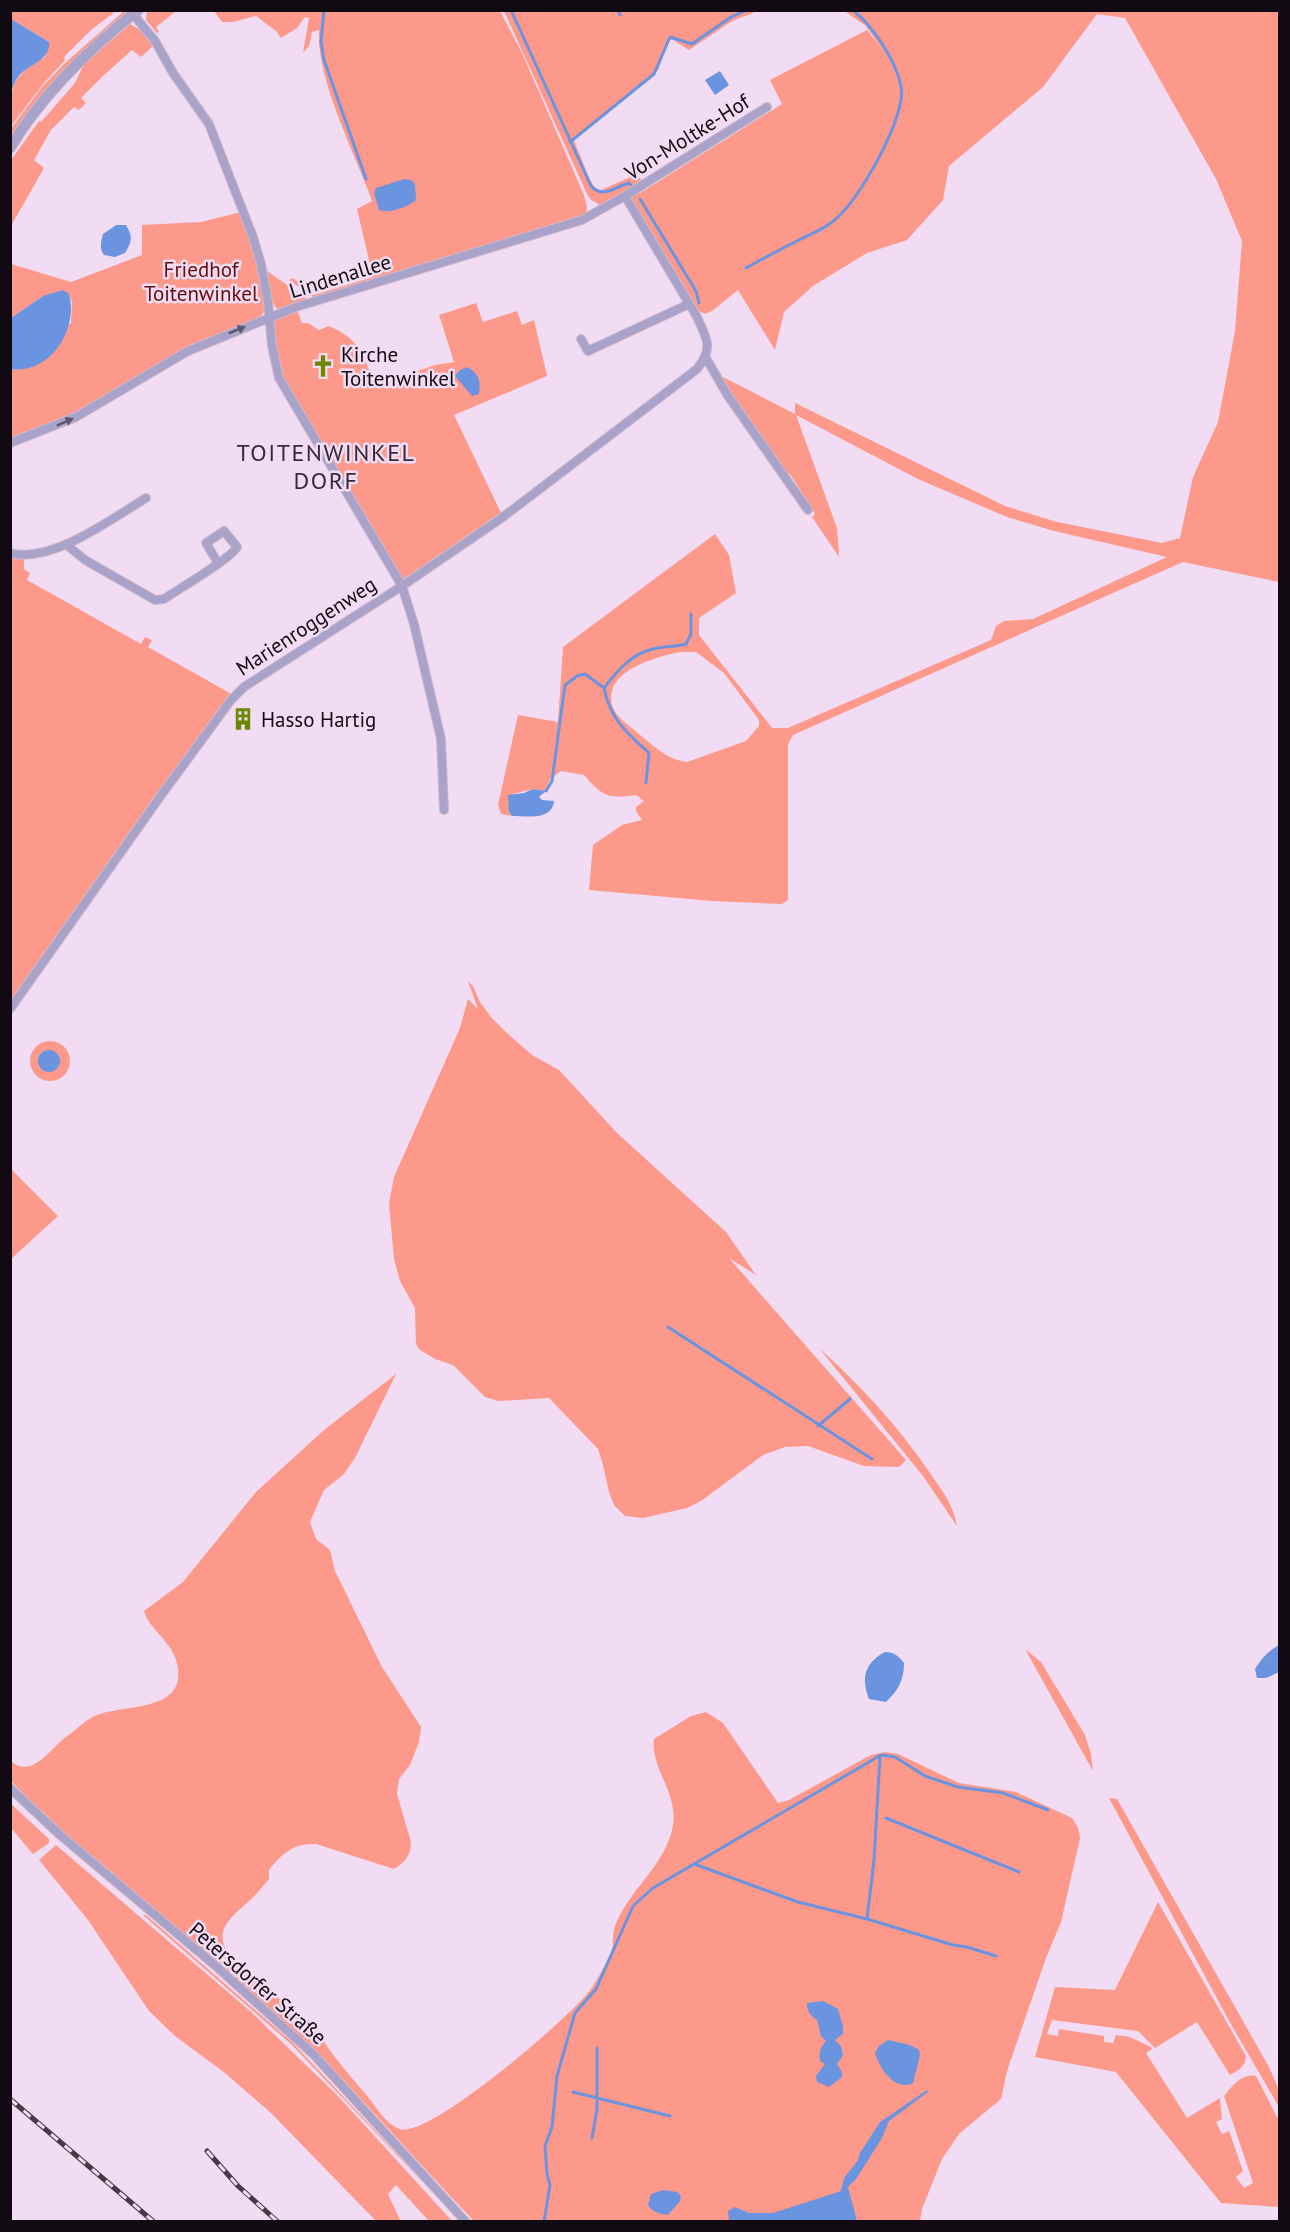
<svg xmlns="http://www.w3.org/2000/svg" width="1290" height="2232" viewBox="0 0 1290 2232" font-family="'PT Sans',sans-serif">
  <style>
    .green { fill: #fd998b; fill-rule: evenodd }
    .water { fill: #6a93e0 }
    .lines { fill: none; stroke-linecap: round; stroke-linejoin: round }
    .stream { stroke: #6a93e0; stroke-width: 3 }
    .minor-casing { stroke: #cebacf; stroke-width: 10 }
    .tertiary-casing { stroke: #cebacf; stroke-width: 12 }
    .minor { stroke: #a9a2c9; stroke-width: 8 }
    .tertiary { stroke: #a9a2c9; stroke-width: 10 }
    .rail-casing { stroke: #453a45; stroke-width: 5 }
    .rail { stroke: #f2dcf3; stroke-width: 3; stroke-dasharray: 9; stroke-linecap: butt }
    .oneway { fill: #5e566e }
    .labels { text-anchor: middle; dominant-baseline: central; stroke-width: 5; stroke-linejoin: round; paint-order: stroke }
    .street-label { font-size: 21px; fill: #120a12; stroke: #f2dcf3 }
    .park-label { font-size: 21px; fill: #660c0a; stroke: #f2dcf3 }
    .poi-label { font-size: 21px; fill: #120a12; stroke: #f2dcf3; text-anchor: start }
    .quarter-label { font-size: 24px; letter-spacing: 1.5px; fill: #3a283a; stroke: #f2dcf3 }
  </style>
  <rect width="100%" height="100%" fill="#f2dcf3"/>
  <path class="green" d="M11,11H116L91,30L64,57L65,60L44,83L11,126C11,86 8,79 45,57L49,42L11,19Z
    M124,11H131L11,140L10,130L42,87L64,64Z
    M147,11V10L176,11L156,27L159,32L157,33L146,20Z
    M214,11H500L522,53L584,195L587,208L586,214L580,217L316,299L289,280L293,278L314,295L373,277L357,209L372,201C355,153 316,79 319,30L312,32L309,46L303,53L309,18L305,17L297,28L281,38L276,31L256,16L233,22H222Z
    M504,11H758L732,21L689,50L673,40H669L658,70L573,138L590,180L596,189L601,190L635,175L641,179L640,182L602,206L591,200L587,194Z
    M844,11H1279V582L1183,562L793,735L788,744V900L782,904L712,901L589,890L593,845L622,825L642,820L636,811V807L644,801L636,795C608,799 602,796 584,775L561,771L550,779L546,791L533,789L513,794L509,812L512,816L501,814L498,805L518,715L558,722L563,647L715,534L729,555L736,593L699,618V635L772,728H788L991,640L996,626L1004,621L1033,619L1167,557L1054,531L1007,517L918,479L796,415L837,528L839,557L812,517L815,514L790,474L785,477L719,381L723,377L795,414V403L1005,506L1057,522L1162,543L1180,538L1193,477L1218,422L1235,331L1242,241L1216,179L1125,18L1097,14L1043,87L949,166L943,200L907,240L867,253L813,286L784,312L775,350L738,290L712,311L705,314L695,309L629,198L639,191L640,193L782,104L770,80L867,30L882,49L865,25ZM680,652H696L724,673L759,720V726L746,741L687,762C666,759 655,747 639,734C631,727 618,719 613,708C600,671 656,657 680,652Z
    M130,24L140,30L153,46L141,57L132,50L104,75L81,98L86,103L79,110L74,107L51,130L34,160L44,168L11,226V160L39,121L41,122L75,83L84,64Z
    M241,212L257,258L266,309L261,316V320L188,351L105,401L11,443V369L17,370L71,323L72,302L69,294L43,296L11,318V264L71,282L142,255V225L201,222Z
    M267,271L310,301L279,310C268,302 269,283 267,271Z
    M476,303L483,322L517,311L522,325L534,320L547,376L454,415L503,517L402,586L279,378L270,317L296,307L302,323H308L319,330L329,326C362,340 362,356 376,386L435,365L454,362L439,315Z
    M11,553L24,555V569L30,573L27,580L141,644L145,637L152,640L148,647L235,696L11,1009Z
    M468,981L473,986L480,1002L491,1017L507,1033L532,1055L559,1070L617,1133L726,1232L756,1275L729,1258L906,1460L899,1467L864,1466L808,1446L785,1447L763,1455L701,1501L687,1508L643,1518L625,1516L614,1505L609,1492L603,1465L598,1449L549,1398L498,1401L485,1397L453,1365L435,1359L420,1350L416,1344L415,1308L400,1281L394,1259L389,1203L394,1177L460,1028L468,999L478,1009Z
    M30 1061a20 20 0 1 1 40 0a20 20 0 1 1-40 0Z
    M10,1168L58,1216L11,1259H10Z
    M819,1348C861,1386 898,1426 930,1473C943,1492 952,1502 957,1526L923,1476Z
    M396,1374L355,1458L344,1474L324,1490L310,1522L316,1539L330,1550L335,1571L382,1667L421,1727L419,1742L410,1765L399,1779L397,1794L411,1842C411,1856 405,1862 394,1869L316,1844C294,1843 282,1853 269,1870V1879C262,1887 256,1895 249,1901C223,1924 213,1933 234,1965C260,1985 289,2004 313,2026C320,2033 325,2044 331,2052C343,2068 356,2083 369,2098C377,2109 387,2125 400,2129C429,2139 572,2016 591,1989C597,1980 612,1955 613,1945C613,1934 613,1929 618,1919C632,1889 661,1867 671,1834C683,1795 650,1772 654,1739L691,1716L706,1712L723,1723L778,1803L789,1800L871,1755L885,1752L898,1754L959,1783L1016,1792L1072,1818L1078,1828L1080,1838L1061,1922L1046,1958L1007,2071L1001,2099L959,2134L942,2159L922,2209L920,2221H474C409,2154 349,2081 280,2018C191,1938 93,1868 11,1781L10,1760C32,1781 50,1748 66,1737C76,1730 88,1717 100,1714C130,1704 191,1711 176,1660C170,1640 149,1629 144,1611L183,1582L256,1492L324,1430Z
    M1025,1649L1041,1662L1085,1735L1091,1754L1093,1771Z
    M1109,1798L1117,1799L1269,2067L1279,2090V2107L1228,2019Z
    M10,1803L49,1839V1843L33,1854L11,1828Z
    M56,1845L250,2011L337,2095L452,2221H429L396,2185L388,2194L400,2220L398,2221H376L272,2114L225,2073L175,2036L149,2011L88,1920L39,1860Z
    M1158,1902L1246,2056C1245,2067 1239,2070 1230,2075L1197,2022L1155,2048L1138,2031L1052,2020L1047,2034L1058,2036L1059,2029L1104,2036V2042L1113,2043L1116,2035L1130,2037L1151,2047L1152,2049L1146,2053L1187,2118L1220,2098L1222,2119L1216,2122L1222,2134L1229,2131L1243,2171L1236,2177L1244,2188L1253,2183L1224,2096C1232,2086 1242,2073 1256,2076L1279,2121V2207L1221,2203L1116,2072L1035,2057L1055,1987L1115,1990Z
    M143,1915H146L293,2043L460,2221L292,2045Z"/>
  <path class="water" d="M11,19L49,42C51,61 28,64 18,77C15,81 13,87 11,91Z
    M720,71L729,85L715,95L705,80Z
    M404,179L411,180L415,184L416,200C408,207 389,214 379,210L374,193L376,188Z
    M116,225H126C133,237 132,241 125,253L115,257L104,255C99,248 101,242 103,234Z
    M63,290L69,294C79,329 50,375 11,369V318L43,296Z
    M467,367C479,374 481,380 479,394L472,396L455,376L460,370Z
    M533,789L546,791L539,797L542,800L554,801C552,821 526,816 512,816L509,812L508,795L524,793Z
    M38 1061a11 11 0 1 1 22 0a11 11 0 1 1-22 0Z
    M1279,1645V1672L1266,1678H1257L1255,1669C1262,1658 1268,1651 1279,1645Z
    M885,1652C895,1652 898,1656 904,1663C904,1681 898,1690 886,1702L869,1699C861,1679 864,1663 885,1652Z
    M823,2001L838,2009L843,2027V2034L835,2040L841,2046L843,2055L837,2064L842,2072V2077L829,2087L817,2082L816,2076L825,2064L820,2061C819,2052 820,2047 826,2041L821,2036L817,2020C810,2015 807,2012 807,2003Z
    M888,2040L910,2045L919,2050L920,2055L913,2083C895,2092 880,2069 875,2053L879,2046Z
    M927,2090L928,2092L889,2121L882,2138L856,2179L848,2187L857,2221H729L728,2211L735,2207L749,2213H773L841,2191L844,2178L858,2160L860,2153L880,2122Z
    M663,2190L677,2192L681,2196L680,2201L668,2215C659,2214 653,2212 648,2205L651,2194Z"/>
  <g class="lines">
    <path class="stream" d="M324,10L321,42L324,60L366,179
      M511,10L591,186C603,199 615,187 629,183L631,185
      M618,10L620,15
      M570,142L654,74L670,37L692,44L731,17L747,10
      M640,199L696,291L699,303
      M746,268C764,258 781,249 799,240C809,235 819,231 828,225C857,206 895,134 901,100C906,74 873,24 852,10
      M604,688C610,719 627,733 649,753L646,783
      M546,791L552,781L565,685L577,676L585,674L604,688C617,671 631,654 653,649C664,646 675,647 686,644L691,634V614
      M668,1327L872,1459
      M818,1426L850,1399
      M880,1757L874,1860L867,1919L953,1945L967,1947L996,1956
      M886,1818L1019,1872
      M694,1864L881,1755L895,1757L925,1776L958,1787L1003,1793L1048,1810
      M573,2092L670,2116
      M592,2138L597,2109V2048
      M544,2222L550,2185L547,2174L545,2146L552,2127L557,2076L575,2013L596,1989L633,1906L653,1888L694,1864L798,1902L867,1919"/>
    <g class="minor-casing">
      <path id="minor" d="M133,14L155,41L173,73L209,124L253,237L261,264L268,302L272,346L279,378L402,586L414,624L441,739L444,810
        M581,339L588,351L689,304
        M706,358L728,396L808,510
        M10,443L76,417L188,351L296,307L582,220L625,196L767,107
        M67,545L85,560L155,600L164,599C177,590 232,558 237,547L224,531L206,543L218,563
        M10,553C52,564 111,519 146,498
        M10,1009L162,794L231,700L244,687L402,586L503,517L697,369C714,348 707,339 697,317L625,196
        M10,1788L60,1835L218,1968L313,2054L466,2222"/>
    </g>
    <g class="tertiary-casing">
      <path id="tertiary" d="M10,148C42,94 89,49 138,10"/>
    </g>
    <use href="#minor" class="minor"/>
    <use href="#tertiary" class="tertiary"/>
    <g class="rail-casing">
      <path id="rail" d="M10,2099L154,2222
        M207,2151L238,2186L278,2222"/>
    </g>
    <use href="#rail" class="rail"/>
  </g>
  <defs><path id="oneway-solid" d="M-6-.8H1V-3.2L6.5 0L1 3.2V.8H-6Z" transform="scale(1.5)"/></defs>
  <g class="oneway">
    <use href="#oneway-solid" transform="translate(237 330) rotate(-22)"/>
    <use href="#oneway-solid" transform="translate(65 422) rotate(-24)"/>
  </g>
  <defs>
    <g id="church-bare" transform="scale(1.8)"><path d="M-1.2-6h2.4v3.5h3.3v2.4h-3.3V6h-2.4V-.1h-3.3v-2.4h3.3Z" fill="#6b8800" stroke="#f2dcf3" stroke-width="2.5" paint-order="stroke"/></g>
    <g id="building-bare" transform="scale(1.8)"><path d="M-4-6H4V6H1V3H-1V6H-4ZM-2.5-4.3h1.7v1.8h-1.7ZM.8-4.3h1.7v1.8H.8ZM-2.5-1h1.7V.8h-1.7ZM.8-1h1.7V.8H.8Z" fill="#6b8800" stroke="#f2dcf3" stroke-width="2.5" paint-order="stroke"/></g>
  </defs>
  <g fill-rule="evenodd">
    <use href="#church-bare" x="323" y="366"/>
    <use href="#building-bare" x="243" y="719"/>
  </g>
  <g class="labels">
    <g class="street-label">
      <text transform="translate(687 137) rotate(-32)">Von-Moltke-Hof</text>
      <text transform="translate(340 276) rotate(-17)">Lindenallee</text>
      <text transform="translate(306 626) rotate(-33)">Marienroggenweg</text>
      <text transform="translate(258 1983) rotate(41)">Petersdorfer Straße</text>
    </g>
    <g class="park-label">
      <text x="201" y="269">Friedhof<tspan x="201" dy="24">Toitenwinkel</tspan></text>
    </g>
    <g class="poi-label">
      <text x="341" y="354">Kirche<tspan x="341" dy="24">Toitenwinkel</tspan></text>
      <text x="261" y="719">Hasso Hartig</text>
    </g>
    <g class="quarter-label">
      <text x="326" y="452">TOITENWINKEL<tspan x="326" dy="28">DORF</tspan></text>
    </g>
  </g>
  <rect width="1290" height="2232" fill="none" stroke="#120a12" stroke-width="24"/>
</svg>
